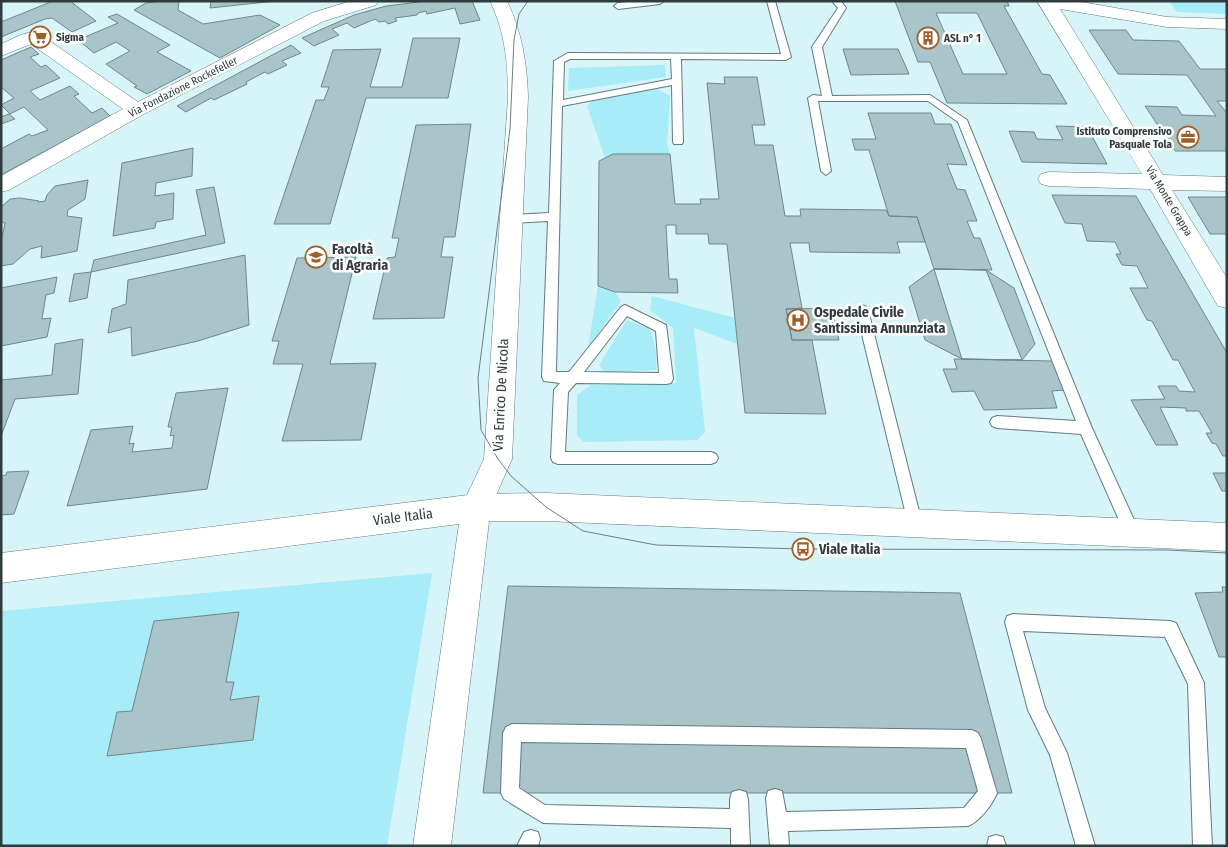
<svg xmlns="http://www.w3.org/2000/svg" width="1228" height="847" viewBox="0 0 1228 847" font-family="'Fira Sans Condensed',sans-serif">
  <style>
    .green { fill: #a7ecf6; fill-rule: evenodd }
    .building { fill: #a9c5c9; stroke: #6d888c; fill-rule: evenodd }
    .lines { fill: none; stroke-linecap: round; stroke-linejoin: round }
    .lane-casing { stroke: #617b7f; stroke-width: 2 }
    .street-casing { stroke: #617b7f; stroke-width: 1 }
    .secondary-casing { stroke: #617b7f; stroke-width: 1 }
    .lane { fill: #fff; fill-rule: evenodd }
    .street { fill: #fff; fill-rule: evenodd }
    .secondary { fill: #fff; fill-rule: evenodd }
    .tram { stroke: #6d7f82; stroke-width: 1 }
    .labels { text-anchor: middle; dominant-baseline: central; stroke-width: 5; stroke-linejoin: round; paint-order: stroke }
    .far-poi-label { font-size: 11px; font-weight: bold; fill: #303b3d; stroke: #fff; text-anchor: start }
    .far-street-label { font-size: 11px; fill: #303b3d; stroke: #fff }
    .poi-label { font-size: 14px; font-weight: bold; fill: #303b3d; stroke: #fff; text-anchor: start }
    .street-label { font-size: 14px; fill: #303b3d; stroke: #fff }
  </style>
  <rect width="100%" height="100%" fill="#d7f4f9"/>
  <path class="green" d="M1169,1H1227V14L1177,12Z
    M665,65L666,77L568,91L569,68Z
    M656,88L670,96L667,144L670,154H613L605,158L587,106L592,101Z
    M598,286L615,292L621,301L588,348Z
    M652,296L735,318L737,344L694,328L705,432L697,440L583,442L577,435V395L591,385L676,383L673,328L650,310Z
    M627,320L649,329C656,343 657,355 656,370L605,372L599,365Z
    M432,573L387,846H1V611ZM239,613L226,682L230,700L259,697L253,740L108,756L117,712L132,711L154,621Z"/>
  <path class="building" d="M53,1H70L96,21L72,32L52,18L45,19L1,37V22Z
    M162,1H179L178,10L203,24L260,15L280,25L220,58L134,10L146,3Z
    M211,1H276L210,8Z
    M427,1H472L480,20L460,24L455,8L427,14L426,11L418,13L417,15L395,18L397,21L388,24L385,21L379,22L375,19L354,28L347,23L332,29L339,35L314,46L302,38L354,15L386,6Z
    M895,1H1007L1009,6H1004L1042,74L1050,75L1067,104L947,103L930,62H918ZM936,13H977L1007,74H963Z
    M117,14L170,45L157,52L191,71L147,94L134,87L137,86L106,64L130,51L116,42L94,53L78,40L118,23L108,17Z
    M1089,30H1126L1133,40L1179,41L1200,69H1227V101H1217L1227,113V151H1175L1145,106L1177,107L1182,115L1216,116L1187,75L1118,74Z
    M413,38H460L448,98H366L330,224H274L316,100H324L329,87H321L333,50L381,49L370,87H402Z
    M291,45L301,53L282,61L287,65L268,74L265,72L246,82L247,84L214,100L211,98L186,112L177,106Z
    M31,47L39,54L30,57L41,67L46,65L60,78L30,91L40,100L70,86L79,94L74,96L92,113L102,108L110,116L1,175V149L29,134L32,136L48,130L24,107L10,114L1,105L14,98L1,87V60Z
    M843,49H898L909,74L851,75Z
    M724,77H757L765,125H752L755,145H773L785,216H801L800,209L886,210L889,216L917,217L925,242H897L900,253L810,252L809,243H790L802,308L786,309L792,340H812L826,414L745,413L727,244H709L708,234H676V225H666L669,279H677L678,293L615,292L598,286L599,161L613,154H670L675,204H701L700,199H719L707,83L725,84Z
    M868,113H931L935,124H951L967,165L947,164L957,189L965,190L977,221H967L974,238H980L992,270L934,269L917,217L889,216L869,150H855L852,139H876Z
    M9,114L15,119L1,124V117Z
    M471,124L455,237H444L441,257H453L444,318L373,319L387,258L395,257L399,238H392L416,125Z
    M1056,126L1087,127L1107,164L1022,162L1009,131L1034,132L1037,139L1063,140Z
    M193,148L192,176L156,183L155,196L174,193L173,219L156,222L155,228L113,236L122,163Z
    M88,180L85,199L68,210L67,216L82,218L77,251L41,258L42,246L30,249L13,264L1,266V242L5,223L1,222V207L10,199L20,198L39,201L38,202L45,201L47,195L55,186Z
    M214,187L225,243L91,272L94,260L206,235L196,190Z
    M1052,195L1136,196L1227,353V456H1223L1216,444L1212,443L1206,433H1212L1199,411H1186V408L1160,407L1178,445H1156L1131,400L1165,399L1158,386H1176L1179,391L1195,392L1178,360H1173L1152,321L1147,320L1130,288H1148L1137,266L1122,265L1116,254H1121L1115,242L1087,241L1082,224L1065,223Z
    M1188,197H1227V234H1210Z
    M245,255L249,325L198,341L132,356L131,327L108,333L112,309L126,304L128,280Z
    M356,257L330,364L376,363L361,440L282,441L303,364H273L279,341H272L297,258Z
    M934,269L986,270L1014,288L1035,344L1022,360L962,359L925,340L909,287Z
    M934,269L986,270L1022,360L962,359Z
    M91,272L87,298L69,302L74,274Z
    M57,277L54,293L46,295L42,319L51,318L47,337L1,346V288Z
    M832,308L839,340H792L786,309Z
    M83,339L78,394L15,399L1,436V380L52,375L55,344Z
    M954,359L1052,361L1064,390L1052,391L1057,408L984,410L974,391L952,392L943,369H957Z
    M228,388L207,489L67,506L91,430L133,426L129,444L134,443L132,452L172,448L174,435L170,436L172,427H168L176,393Z
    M29,471L14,514L1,515V476L6,475L7,472Z
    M1213,473H1227V491H1222Z
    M508,586L960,593L1012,793H483Z
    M1222,587H1227V657H1219L1195,593L1223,592Z
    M239,612L226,682H234L230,700L259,696L253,740L107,756L117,712L132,711L154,621Z"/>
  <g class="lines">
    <g class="lane-casing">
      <path id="lane" d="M636,1H664L660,4L618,9L614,6L618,3Z
        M767,1H775L791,57L786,60L681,59L683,142L682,144H674L673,142L672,85L562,106L556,372H569L621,307L625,305L666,325L673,379L671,383L666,384L576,383L568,392L565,452H711L716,454L718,458L716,462L711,464H558L553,462L551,458L554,390L560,383L544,381L542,377L548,221L512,223L506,219L512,215L549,213L554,61L568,53L781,54ZM570,59H671L672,79L563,100L564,62ZM627,316L656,331L659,373L584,372Z
        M832,1H841L846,8L822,47L832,96L930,95L967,120L1092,428L1140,533L1137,538L1132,540L1127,538L1081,434L997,428L992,426L990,422L992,418L997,416L1076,421L958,122L928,101H818L831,171L826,175L821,171L808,98L813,95L822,96L812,47L838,8Z
        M862,305L866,307L868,310L922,523L920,528L915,530L910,528L908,523L856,310L858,307Z
        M1013,614L1170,621L1176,623L1204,683L1212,846H1193L1188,684L1165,637L1023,631L1045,708L1067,753L1095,846H1076L1050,755L1028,710L1005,622L1007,616Z
        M512,724L972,730L978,733L981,739L997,793C992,805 980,821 968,826L788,831L789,846H770L766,798L768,791L775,789L782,791L786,812L964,808L978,791L966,748L521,742L519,788L545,805L730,809V799L732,792L739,790L746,792L748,799L750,846H731V828L543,823L504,799L501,793L503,733L506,727Z
        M531,830L538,832L540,839L538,846H517L524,832Z
        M996,835L1003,837L1006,846H987L989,837Z"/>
    </g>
    <g class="street-casing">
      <path id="street" d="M351,1H378L376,5L324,21L144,114L9,190L1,192V176L123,109L31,44L1,56V44C13,39 26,30 38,33L138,102L312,13Z
        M490,1H507C522,32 527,63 528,97L512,459L486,518L476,522L466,518L461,508L484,459L508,97C508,63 505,32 490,1Z
        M1037,1H1076L1167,17L1227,19V29L1167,27L1060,9L1163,175L1227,177V191L1172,190L1227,278V308L1218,306L1150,189L1049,186L1041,184L1038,179L1041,174L1049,172L1142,174Z"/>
    </g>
    <g class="secondary-casing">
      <path id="secondary" d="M546,493L1227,523V551L546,521H489L451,846H413L459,524L1,583V553L476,494Z"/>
    </g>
    <use href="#lane" class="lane"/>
    <use href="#street" class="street"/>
    <use href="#secondary" class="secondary"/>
    <path class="tram" d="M528,1L519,14L514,40L510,129L478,378L481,430L498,459L511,476L546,507L583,531L656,545L803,549L1168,550L1227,553"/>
  </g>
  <defs>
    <g id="supermarket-ring" transform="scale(1.125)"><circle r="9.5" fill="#fff" stroke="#9f5f29" stroke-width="1.5"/><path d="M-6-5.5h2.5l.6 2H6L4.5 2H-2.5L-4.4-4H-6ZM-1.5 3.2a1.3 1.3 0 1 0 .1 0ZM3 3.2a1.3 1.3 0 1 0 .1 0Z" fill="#9f5f29"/></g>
    <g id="building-ring" transform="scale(1.125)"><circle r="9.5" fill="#fff" stroke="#9f5f29" stroke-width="1.5"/><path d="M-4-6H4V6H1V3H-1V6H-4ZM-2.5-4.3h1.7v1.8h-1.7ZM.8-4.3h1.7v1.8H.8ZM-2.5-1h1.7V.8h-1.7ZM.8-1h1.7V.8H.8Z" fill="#9f5f29"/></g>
    <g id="office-ring" transform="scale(1.125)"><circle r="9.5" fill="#fff" stroke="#9f5f29" stroke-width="1.5"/><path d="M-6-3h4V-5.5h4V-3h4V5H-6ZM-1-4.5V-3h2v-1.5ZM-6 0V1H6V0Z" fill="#9f5f29"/></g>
    <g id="university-ring" transform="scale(1.125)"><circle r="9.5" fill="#fff" stroke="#9f5f29" stroke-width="1.5"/><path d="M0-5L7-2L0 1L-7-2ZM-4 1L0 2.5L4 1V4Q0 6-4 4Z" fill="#9f5f29"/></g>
    <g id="hospital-ring" transform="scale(1.125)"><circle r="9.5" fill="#fff" stroke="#9f5f29" stroke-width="1.5"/><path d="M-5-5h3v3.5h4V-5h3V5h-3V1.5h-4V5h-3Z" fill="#9f5f29"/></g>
    <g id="bus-ring" transform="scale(1.125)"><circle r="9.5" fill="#fff" stroke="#9f5f29" stroke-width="1.5"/><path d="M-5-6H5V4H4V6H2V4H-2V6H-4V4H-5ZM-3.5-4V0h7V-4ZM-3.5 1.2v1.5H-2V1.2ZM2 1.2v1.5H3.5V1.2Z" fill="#9f5f29"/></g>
  </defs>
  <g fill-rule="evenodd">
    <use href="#supermarket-ring" x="40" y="37"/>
    <use href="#building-ring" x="928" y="38"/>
    <use href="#office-ring" x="1188" y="137"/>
    <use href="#university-ring" x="316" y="257"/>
    <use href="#hospital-ring" x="798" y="320"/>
    <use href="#bus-ring" x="803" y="549"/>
  </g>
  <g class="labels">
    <g class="far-poi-label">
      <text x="56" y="37">Sigma</text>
      <text x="944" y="38">ASL n° 1</text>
      <text x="1172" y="131" text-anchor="end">Istituto Comprensivo<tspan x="1172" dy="13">Pasquale Tola</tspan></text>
    </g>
    <g class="far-street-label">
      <text transform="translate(183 87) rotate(-27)">Via Fondazione Rockefeller</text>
      <text transform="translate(1169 201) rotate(59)">Via Monte Grappa</text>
    </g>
    <g class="poi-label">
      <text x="332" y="249">Facoltà<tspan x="332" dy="16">di Agraria</tspan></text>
      <text x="814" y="312">Ospedale Civile<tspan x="814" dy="16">Santissima Annunziata</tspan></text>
      <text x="819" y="549">Viale Italia</text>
    </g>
    <g class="street-label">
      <text transform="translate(501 395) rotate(-87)">Via Enrico De Nicola</text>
      <text transform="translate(403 517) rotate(-7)">Viale Italia</text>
    </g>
  </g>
  <rect width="1228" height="847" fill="none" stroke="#303b3d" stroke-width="5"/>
</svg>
